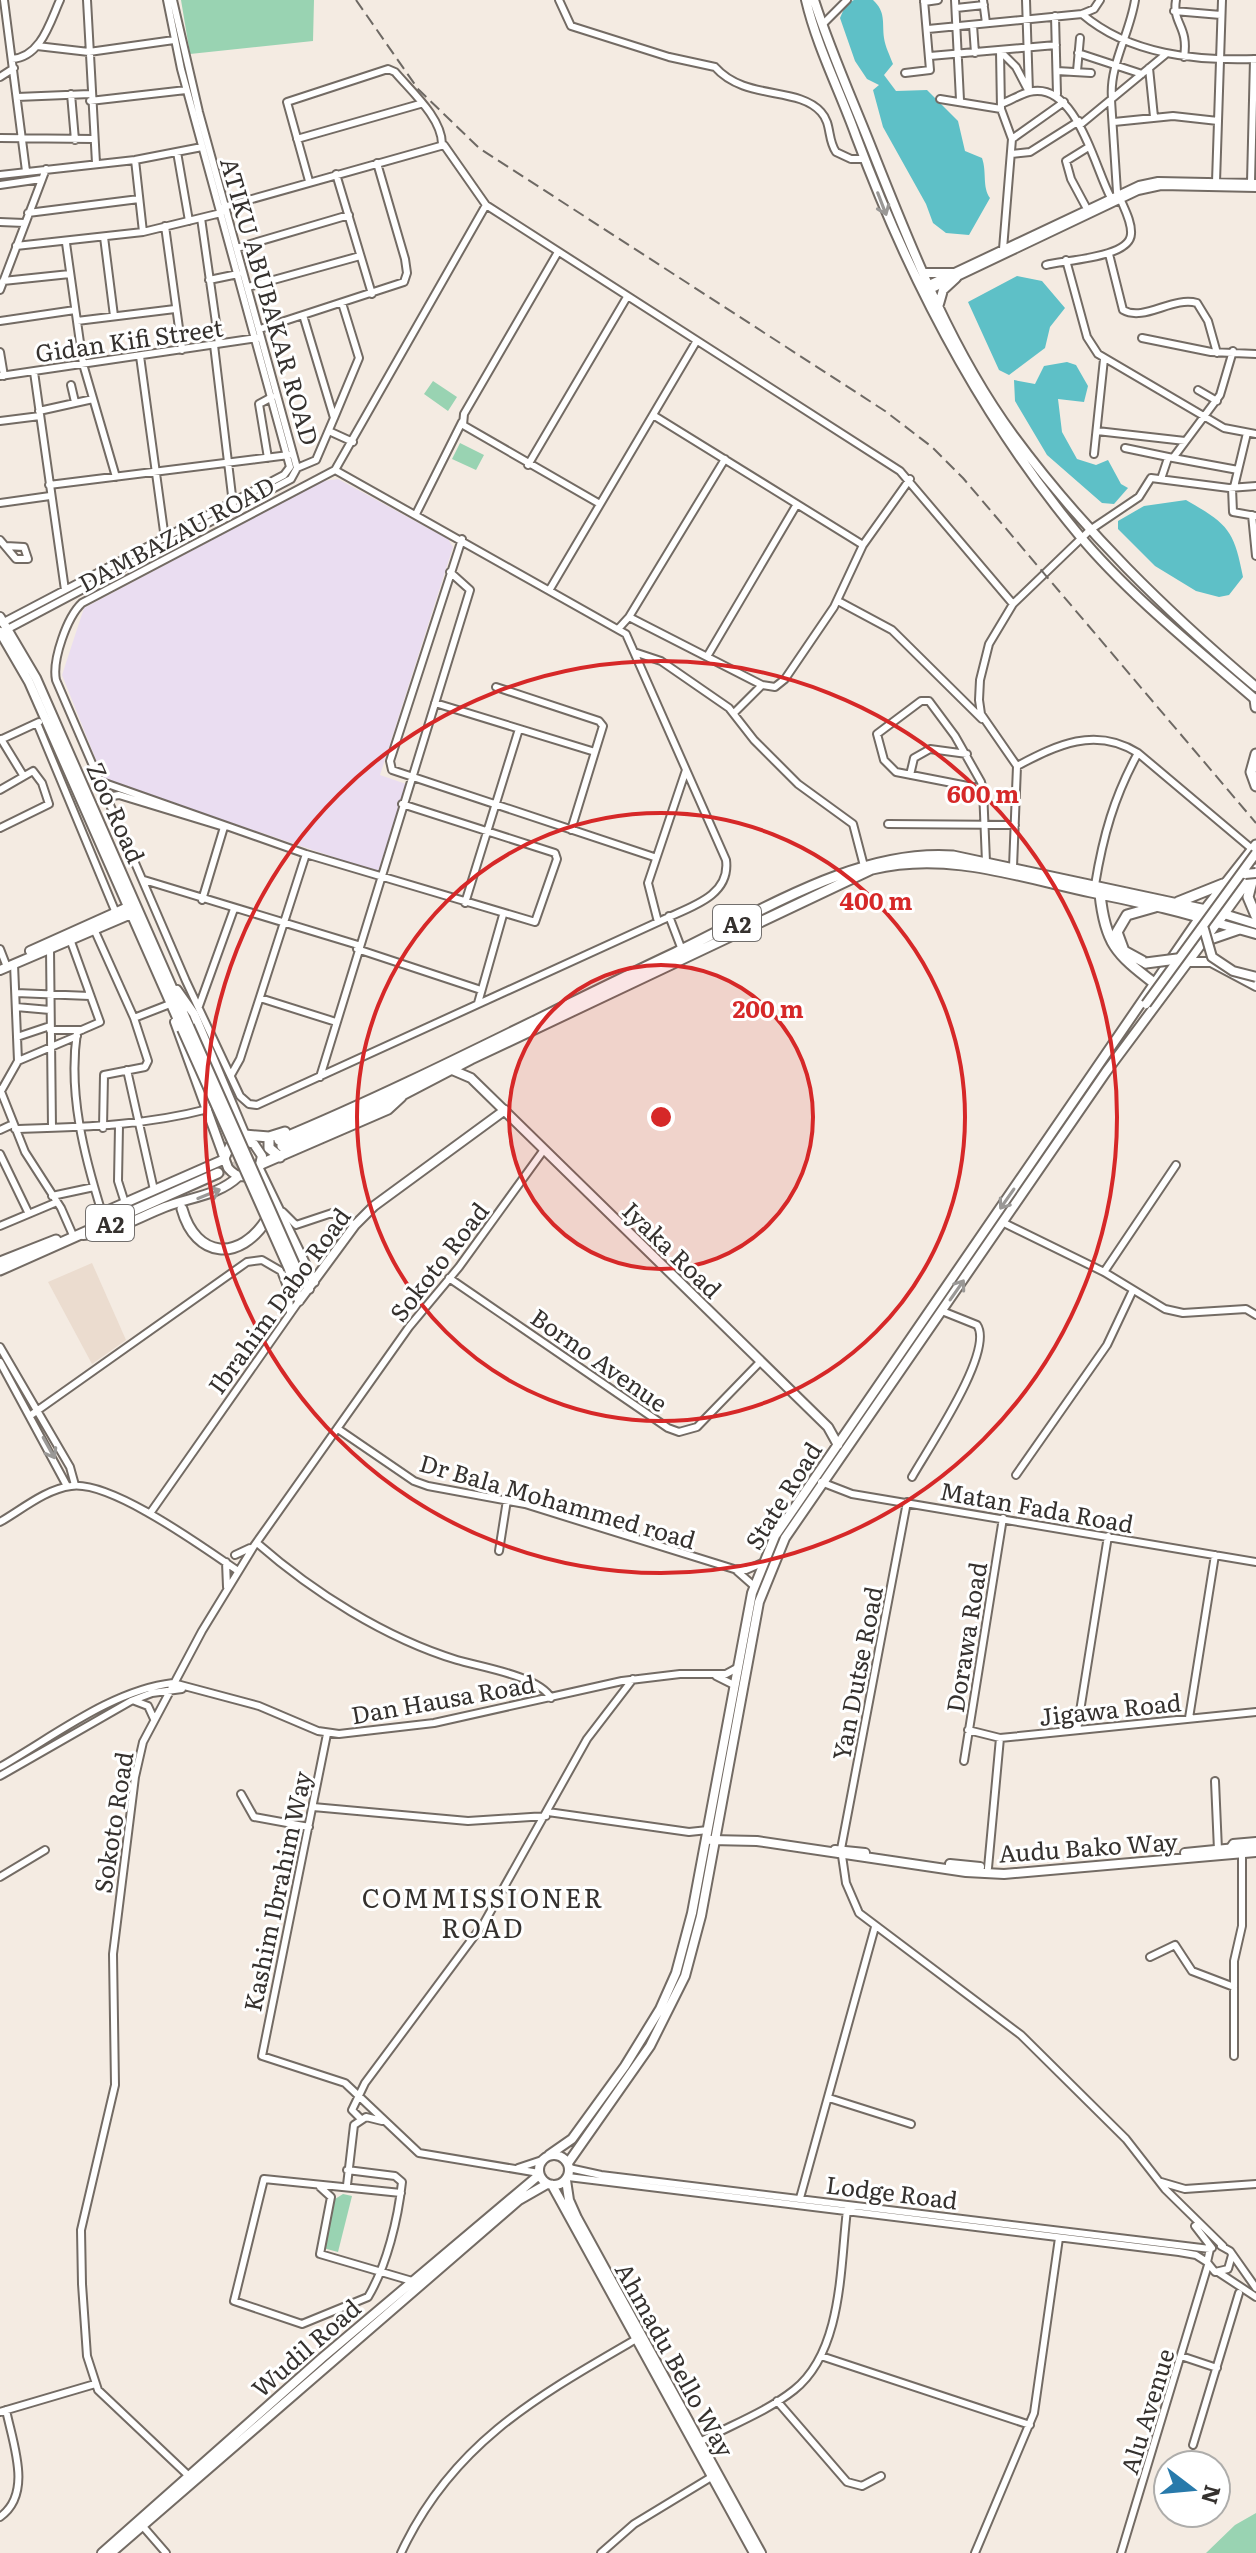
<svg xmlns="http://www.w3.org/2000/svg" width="1256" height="2553" viewBox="0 0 1256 2553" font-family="Literata,serif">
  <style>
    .commercial { fill: #eaddf1 }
    .built { fill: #ebdccf }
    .green { fill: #99d3b2 }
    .water { fill: #5ec0c7 }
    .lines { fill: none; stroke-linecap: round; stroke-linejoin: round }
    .highway-tunnel { stroke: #cec6be; stroke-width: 9; stroke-dasharray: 9 4.5; stroke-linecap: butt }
    .minor-casing { stroke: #736b64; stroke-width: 10 }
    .major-casing { stroke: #736b64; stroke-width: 12 }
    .highway-casing { stroke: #736b64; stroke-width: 13 }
    .minor { stroke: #fff; stroke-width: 6 }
    .major { stroke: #fff; stroke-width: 8 }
    .highway { stroke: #fff; stroke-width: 9 }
    .rail { stroke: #6e6964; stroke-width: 2; stroke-dasharray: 12 6; stroke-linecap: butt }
    .major-bridge-casing { stroke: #736b64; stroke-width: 12; stroke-linecap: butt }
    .highway-bridge-casing { stroke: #736b64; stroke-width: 13; stroke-linecap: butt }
    .major-bridge { stroke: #fff; stroke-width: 8 }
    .highway-bridge { stroke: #fff; stroke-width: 9 }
    .oneway { stroke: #9a9896 }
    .ring { fill: none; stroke: #d62828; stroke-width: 4 }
    .labels { text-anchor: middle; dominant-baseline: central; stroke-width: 6; stroke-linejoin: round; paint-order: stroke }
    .shield { fill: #fff; stroke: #726f6d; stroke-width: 2 }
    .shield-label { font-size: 22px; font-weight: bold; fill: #35312e }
    .street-label { font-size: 24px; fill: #35312e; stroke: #fff }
    .neighbourhood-label { font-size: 26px; letter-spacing: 2px; fill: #35312e; stroke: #fff }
    .centre { fill: #d62828; stroke: #fff; stroke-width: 4 }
    .ring-label { font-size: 24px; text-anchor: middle; font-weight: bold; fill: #d62828; stroke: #fff; stroke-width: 6; stroke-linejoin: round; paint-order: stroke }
  </style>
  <rect width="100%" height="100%" fill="#f4ebe2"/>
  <path class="commercial" d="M338,479L448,539L453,547L380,775L406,784L378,872L104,780L62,675L84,608L323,481Z"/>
  <path class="built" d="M92,1263L126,1340L92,1364L48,1282Z"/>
  <path class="green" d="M181,0H314L313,41L190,54Z
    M433,381L457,397L448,411L424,394Z
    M460,443L484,455L476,470L452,459Z
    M343,2194L352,2196L338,2252L323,2248L335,2199Z
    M1256,2513V2553H1206L1235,2525Z"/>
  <path class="water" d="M854,0H873C886,12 882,22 884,38C885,46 890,56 893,64L884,75L896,91L927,90L958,121L965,151L982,158C987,172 982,187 990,198L969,235L946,233L933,223L926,204L883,127L873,90L879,85L867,79L855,61L840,18L846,4Z
    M1017,276L1042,281L1065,308L1050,327L1045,348L1009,375L999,370L968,302Z
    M1067,362L1076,365L1088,386L1084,402L1058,399L1062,432L1077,459L1096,465L1108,460L1121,484L1128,488L1114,504L1102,503L1047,455L1015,401L1014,380L1035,384L1044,366Z
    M1186,500C1228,524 1234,530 1243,577L1229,595L1219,597L1196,591L1155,566L1118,529V521L1144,506Z"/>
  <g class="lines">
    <path class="highway-tunnel" d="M221,1172L282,1146"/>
    <g class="minor-casing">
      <path id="minor" d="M4,0L26,171
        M87,0L96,163
        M559,0L571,26L669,57L715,67C745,101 798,86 821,112C832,124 827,139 836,152L851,159H865
        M955,0L960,100
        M983,0L986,23
        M1026,0L1029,92
        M1176,0C1172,24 1189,26 1184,57
        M924,2L938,0
        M956,8L984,5
        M1174,11L1221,15
        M1082,14C1130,55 1196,61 1256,59
        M1055,16L1057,94
        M823,24L847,0
        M973,25L975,53
        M928,29L1082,14L1094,9L1100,0
        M37,46L89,52L174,40
        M1000,51L1001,109L1012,139L1003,249
        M1000,51L1016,67L1027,88
        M1078,53L1142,74
        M930,56L1056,45
        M12,59C41,57 50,22 60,0
        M1149,68L1154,117
        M1057,71L1091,73
        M1077,71L1080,38
        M905,73L930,70L924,0
        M0,77L14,68
        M71,94L75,140
        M17,97L90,94
        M1112,98C1109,66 1130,33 1135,0
        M940,99L1001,109
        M1111,100L1117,192
        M90,101L186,90
        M1001,104C1010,101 1020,94 1029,92C1075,80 1094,165 1110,196
        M1114,122L1173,116L1218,121
        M1080,125L1166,54
        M0,138L93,139
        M297,139L420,104
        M1012,139L1064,102
        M177,152L189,221
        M1012,154L1030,152L1079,121
        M135,160L143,232
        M336,174L372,294
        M0,175L135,160L202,147
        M309,181L287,102L388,69L395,72C411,91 442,118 442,144
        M1216,182L1222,0
        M1251,182L1254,59
        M0,185L41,179
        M1086,207L1071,179L1066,161L1087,148
        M220,208L444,145L486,205L900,471L1013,604
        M28,213L139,199
        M201,218L219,344
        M0,222L24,223
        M165,226L182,350
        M104,237L114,316
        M66,243L83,364L116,477
        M16,246L143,232L221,213
        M237,248L349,215
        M558,252L464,414L463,425L600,504
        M1109,254L1123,310C1144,322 1173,296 1197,303L1208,321L1217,353
        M1066,260L1087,337L1098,354L1224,428L1256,434
        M1046,265C1064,260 1130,258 1131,234C1132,222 1124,208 1120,198
        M209,280L238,274
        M3,281L70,274
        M927,285L1139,185L1158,181L1256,183
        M248,287L360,256
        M0,290L46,169
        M930,290L1138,191L1161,186L1256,188
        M0,321L75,310
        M77,321L175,309
        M260,329L404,282L407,273L405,259L377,163
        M1142,338L1211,352L1256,354
        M214,345L233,504
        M0,352L4,376
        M140,356L165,539
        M34,372L65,590
        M0,376L257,338
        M71,385L75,402
        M1198,390L1217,401
        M39,411L93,399
        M653,415L863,545
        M334,418L359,358L342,303
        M0,421L40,416
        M1097,431L1185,441
        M331,432L353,442
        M1125,448L1173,458L1220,395L1233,351
        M1094,454L1104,359
        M268,458L259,404L272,397
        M1173,458L1238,470
        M528,465L627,297
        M297,468L316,460L334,418L303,315
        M335,470L626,634L726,860C731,898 686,908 658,922L257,1105L249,1104L240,1096L186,981L56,680C52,660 67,617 82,603L335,470L486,205
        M1161,479L1168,458
        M49,485L289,455
        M1234,487L1247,433
        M1232,488L1233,512L1256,516
        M0,503L50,496
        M416,514L462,422
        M1252,515L1256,556
        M462,539L390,761L392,770L654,857
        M0,540L16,559H28L24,547L6,546
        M550,589L696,342
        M838,601L892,630L982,719
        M629,617L762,685L775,687L785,679L834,607L863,545L910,479
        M2,623L284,475L290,467L181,69L167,0
        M619,628L629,617L725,459
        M4,631L291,479L297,468L199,112L173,0
        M634,652L661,661L729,708L754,740L798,784L853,824L864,866
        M708,655L797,504
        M496,687L599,721L603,726L571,830
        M435,703L595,752
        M734,713L762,685
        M37,723L116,913
        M1,739L23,775
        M0,740L39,722
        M1138,753L1252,849
        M1017,766C1057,745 1095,726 1138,753C1114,797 1103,836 1095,885
        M910,775L914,758L930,749L967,754
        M99,781L306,854L535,922L557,859L555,853L402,804
        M983,789L896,772L884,760L877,734L921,701H929L955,736L981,782L983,789L986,862
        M0,790L33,771L42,783L49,804L0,828
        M106,797L119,795L224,827
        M888,824L1015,825
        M1013,867L1017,766L981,714L979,700L980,680L989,644L1013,604L1090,530L1139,497L1151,478L1229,488L1256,486
        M144,880L358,945
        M202,900L224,827
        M465,903L519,729
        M669,916L682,950
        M658,922L648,883L686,770
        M94,929L134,1018L148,1061L145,1067L104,1075L103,1128
        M70,939L100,1022L77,1032C68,1094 84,1155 102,1213
        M0,949L7,967
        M50,949L52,1128
        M357,949L481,990
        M16,993L90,996
        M260,998L336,1022
        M478,1003L503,915
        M199,1006L234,909
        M16,1007L50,1010
        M134,1018L170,1004
        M50,1030H82
        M17,1037L50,1026
        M18,1061L77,1036
        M127,1070L154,1190
        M231,1075L240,1059L306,854
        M320,1077L470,590L450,572
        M0,1089L25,1152L61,1208L72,1233
        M1,1091L18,1061L14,964
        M119,1126L118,1181L125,1203
        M15,1129C82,1127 143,1126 208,1109
        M0,1130L13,1124
        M0,1154L28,1212
        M52,1196L94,1187
        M283,1212L296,1225L332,1213L355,1225
        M1004,1223L1104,1272L1165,1309L1183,1313L1246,1309L1256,1315
        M0,1226L57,1202
        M1104,1272L1176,1165
        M449,1278L668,1428L679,1432L697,1427L761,1361
        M0,1347L70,1467L75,1485
        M0,1362L67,1486
        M31,1415L247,1262L262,1260L281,1271L289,1292L290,1312
        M338,1429L414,1481L428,1486L525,1504L734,1569L746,1570L762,1563
        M1016,1475L1107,1345L1133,1290
        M912,1477C927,1450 995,1351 977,1325L942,1311
        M821,1482L852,1494L1256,1562
        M907,1502L841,1849L846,1883L859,1913L1021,2035L1126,2139L1165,2189L1223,2246
        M151,1512L299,1301
        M0,1522C21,1510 46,1489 71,1486C111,1480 204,1548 238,1571
        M257,1543C313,1592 385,1638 457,1660C481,1667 539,1676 551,1698
        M499,1551L507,1500
        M235,1555L250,1548
        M226,1562L227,1587
        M737,1571L754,1586
        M716,1676L734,1685
        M135,1701L148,1706L154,1719
        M1189,1718L1215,1555
        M968,1730L1000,1738L1256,1712
        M1077,1730L1108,1536
        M327,1734L262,2056L345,2083L419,2153L539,2173
        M964,1761L1003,1518
        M0,1767C53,1737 112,1690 173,1683L259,1706L318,1731L339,1734L434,1723L622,1681L680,1674H726L737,1668
        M0,1776L131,1701L152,1693L182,1689
        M1215,1781L1218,1850
        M241,1794L254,1817L309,1827
        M313,1807L468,1821L546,1816
        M548,1812L689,1832L708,1830
        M1229,1849L1233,1843L1256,1841
        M988,1868L1000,1738
        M0,1877L45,1850
        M1150,1957L1175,1945L1192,1971L1234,1987
        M1234,2056V1961L1242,1926V1853
        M829,2098L911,2124
        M361,2119L352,2110L365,2083L484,1923L587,1739L633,1679
        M518,2168L542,2160
        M569,2168L601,2175L1210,2249
        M347,2170L395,2176L402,2182C398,2219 387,2265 368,2297L302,2324L234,2301L264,2179L401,2193
        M568,2177L1179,2252L1196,2255L1207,2262
        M1161,2182L1185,2189L1256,2184
        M347,2185L354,2125L366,2117L382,2121
        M320,2187L331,2197L320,2254L412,2281
        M800,2198L875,1927
        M1195,2226L1212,2248
        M1221,2246L1230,2251L1256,2288
        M1210,2249L1207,2262L1215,2272L1228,2269L1232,2255
        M1218,2272L1256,2297
        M821,2356L1030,2425
        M1181,2356L1217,2368
        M777,2401L847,2482L862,2486L881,2476
        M0,2412L95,2384
        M696,2444C728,2426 765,2413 794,2390C843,2351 840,2266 847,2210
        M1193,2445L1239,2293
        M191,2478L98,2390L87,2356L82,2284L81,2230L115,2085L113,1954L135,1777L143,1742L202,1631L254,1546L409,1327L459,1267L543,1151
        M0,2517C33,2494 13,2444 6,2410
        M140,2523L166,2553
        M401,2553C452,2443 538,2396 638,2338
        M601,2553L634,2524L713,2476
        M975,2553L1034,2413L1059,2238
        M1121,2553L1208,2265"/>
    </g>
    <g class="major-casing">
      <path id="major" d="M806,0C817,47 840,91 856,136C910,281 980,416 1079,535C1128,594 1198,650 1256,700
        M814,0C830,50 852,99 871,147C910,245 950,349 1013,435C1083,530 1166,611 1256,687
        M923,273H953
        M939,304L943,290L956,278
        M0,617L36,678L189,1026
        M0,632L29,682L182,1029
        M1224,914L1256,924
        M1206,941L1238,930
        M30,951L128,907
        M1187,962H1211L1256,986
        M0,970L131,914
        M177,990L194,1014L247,1140
        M175,1022L228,1168C237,1179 249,1179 259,1169L262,1156L254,1144L241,1140L230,1146L225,1157
        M450,1069L471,1078L828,1427L838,1445
        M259,1169L314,1282
        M95,1223L102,1213L225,1159
        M83,1235C114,1233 137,1218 165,1207C190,1197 218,1196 239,1176
        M295,1265L309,1289
        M289,1269L299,1301
        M299,1301L355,1225L374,1206L505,1110
        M711,1840L757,1841L966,1872L1004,1874L1256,1852
        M835,1850L865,1853
        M1185,1853L1256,1846
        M950,1864L980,1867
        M539 2170a15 15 0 1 1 30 0a15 15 0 1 1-30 0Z
        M549,2155L572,2139L625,2066L660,2009L676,1973L692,1913L752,1593L775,1536L1200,917
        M568,2163L650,2046L685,1976L701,1916L759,1602L785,1538L1106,1072L1217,923L1256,934
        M566,2180L569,2200L577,2218L761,2553
        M552,2185L754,2553
        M102,2553L322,2358L539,2175
        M111,2553L519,2200L547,2184"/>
    </g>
    <g class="highway-casing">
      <path id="highway" d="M1255,699L1256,707
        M1256,754L1251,772L1256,786
        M1253,878L1248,897L1256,916
        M1100,894C1105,943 1116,954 1154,983
        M1178,902L1223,884
        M1204,911L1256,845
        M1146,963L1124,951L1117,932L1127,915L1155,907
        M245,1135L269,1137L285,1132
        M269,1137V1148L280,1157
        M279,1140C414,1084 543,1015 675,953C761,912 857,849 953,856L1220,913
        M282,1146L404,1094L471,1059L872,869C947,851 1017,876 1091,892C1133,901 1176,909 1217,923L1256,869
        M261,1164L388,1109L401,1097
        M182,1209C196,1259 240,1262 267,1219
        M0,1262L56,1240
        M0,1270L218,1173"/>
    </g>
    <use href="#minor" class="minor"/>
    <use href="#major" class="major"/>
    <use href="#highway" class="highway"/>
    <path class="rail" d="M356,0L418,89L479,148L885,411L932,447L963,478L1256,823"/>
    <g class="major-bridge-casing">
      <path id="major-bridge" d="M1245,874L1256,873
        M1204,929L1212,957L1233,971L1256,977
        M1146,1004L1256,853
        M189,1026L295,1265
        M182,1029L289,1269"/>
    </g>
    <g class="highway-bridge-casing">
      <path id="highway-bridge" d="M1146,963L1177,959"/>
    </g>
    <use href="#major-bridge" class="major-bridge"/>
    <use href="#highway-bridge" class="highway-bridge"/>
  </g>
  <defs><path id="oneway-shaft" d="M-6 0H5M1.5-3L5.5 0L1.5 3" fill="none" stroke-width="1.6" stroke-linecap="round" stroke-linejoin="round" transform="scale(2)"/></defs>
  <g class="oneway">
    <use href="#oneway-shaft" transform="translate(882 204) rotate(69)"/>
    <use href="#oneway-shaft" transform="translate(209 1194) rotate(-22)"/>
    <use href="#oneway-shaft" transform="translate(1007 1199) rotate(125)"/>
    <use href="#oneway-shaft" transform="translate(957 1290) rotate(-55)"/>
    <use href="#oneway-shaft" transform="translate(49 1448) rotate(61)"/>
  </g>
  <circle cx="661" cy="1117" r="152" fill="#d62828" fill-opacity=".12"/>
  <g class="ring">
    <circle cx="661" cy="1117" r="152"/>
    <circle cx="661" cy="1117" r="304"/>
    <circle cx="661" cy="1117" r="456"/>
  </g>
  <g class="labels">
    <g class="shield">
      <rect x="713" y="905" width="48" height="36" rx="6"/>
      <rect x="86" y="1205" width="48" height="36" rx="6"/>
    </g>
    <g class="shield-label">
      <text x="737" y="923">A2</text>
      <text x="110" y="1223">A2</text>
    </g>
    <g class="street-label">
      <text transform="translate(271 301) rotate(74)">ATIKU ABUBAKAR ROAD</text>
      <text transform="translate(129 339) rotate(-8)">Gidan Kifi Street</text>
      <text transform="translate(176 533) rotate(-28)">DAMBAZAU ROAD</text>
      <text transform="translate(117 812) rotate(66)">Zoo Road</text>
      <text transform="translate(673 1249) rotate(44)">Iyaka Road</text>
      <text transform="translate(438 1261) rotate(-52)">Sokoto Road</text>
      <text transform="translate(278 1300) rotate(-54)">Ibrahim Dabo Road</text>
      <text transform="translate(600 1359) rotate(35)">Borno Avenue</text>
      <text transform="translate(782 1495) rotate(-58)">State Road</text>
      <text transform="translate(558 1500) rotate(16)">Dr Bala Mohammed road</text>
      <text transform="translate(1037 1506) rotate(10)">Matan Fada Road</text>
      <text transform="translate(965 1637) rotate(-81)">Dorawa Road</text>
      <text transform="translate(856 1673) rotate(-79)">Yan Dutse Road</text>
      <text transform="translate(443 1698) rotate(-10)">Dan Hausa Road</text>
      <text transform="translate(1110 1708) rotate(-6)">Jigawa Road</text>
      <text transform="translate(112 1822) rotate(-81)">Sokoto Road</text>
      <text transform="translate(1088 1846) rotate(-4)">Audu Bako Way</text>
      <text transform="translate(276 1891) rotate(-78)">Kashim Ibrahim Way</text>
      <text transform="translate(892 2191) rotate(7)">Lodge Road</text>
      <text transform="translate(305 2347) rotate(-41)">Wudil Road</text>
      <text transform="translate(676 2359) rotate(61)">Ahmadu Bello Way</text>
      <text transform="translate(1146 2411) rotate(-73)">Alu Avenue</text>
    </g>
    <g class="neighbourhood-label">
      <text x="483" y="1896">COMMISSIONER<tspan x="483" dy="30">ROAD</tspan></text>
    </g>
  </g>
  <circle cx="661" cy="1117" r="12" class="centre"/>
  <g class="ring-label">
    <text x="983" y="803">600 m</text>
    <text x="876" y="910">400 m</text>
    <text x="768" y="1018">200 m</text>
  </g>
  <g transform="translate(1192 2489) rotate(106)"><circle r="38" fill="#ffffff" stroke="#aeadab" stroke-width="2"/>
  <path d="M0-6L14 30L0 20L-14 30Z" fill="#287aab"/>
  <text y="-12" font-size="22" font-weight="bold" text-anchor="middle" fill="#35312e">N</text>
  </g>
</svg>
